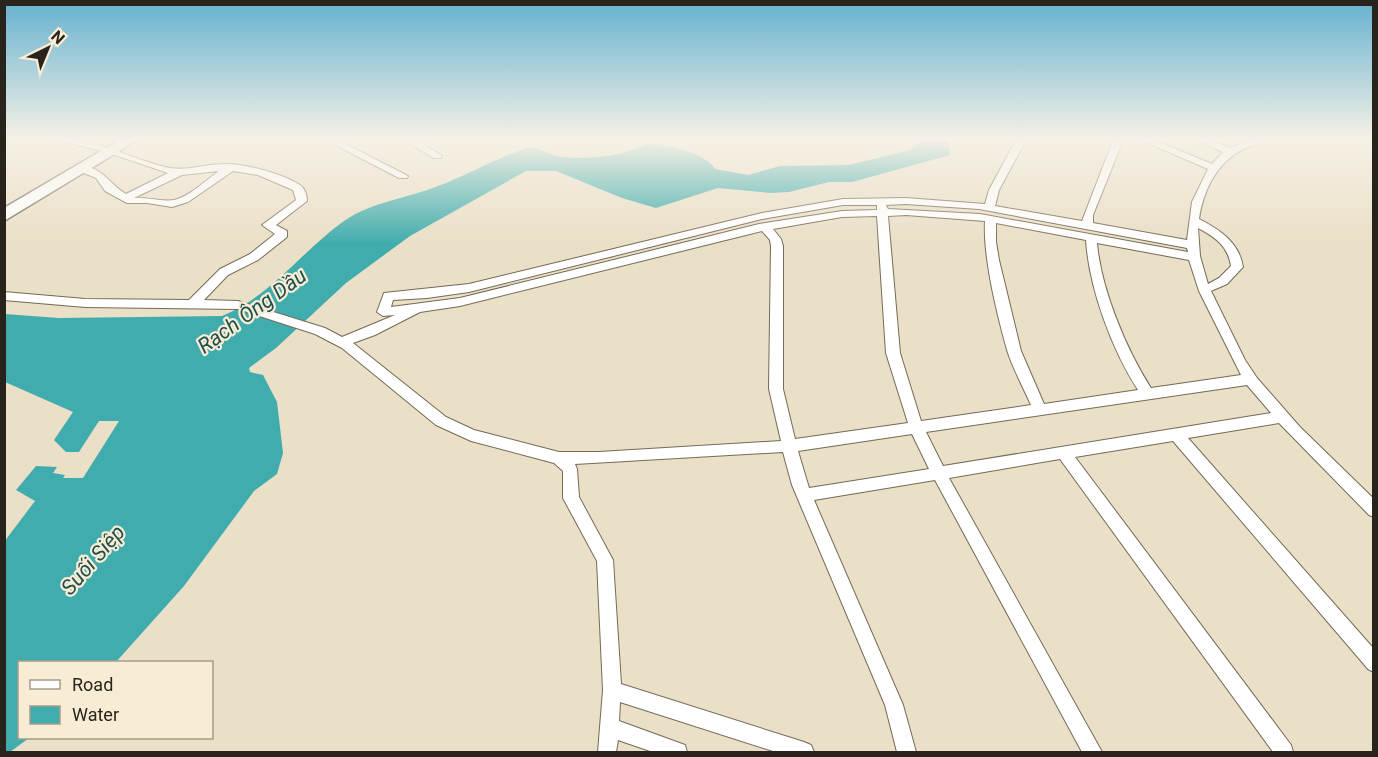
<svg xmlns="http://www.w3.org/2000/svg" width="1378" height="757" viewBox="0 0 1378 757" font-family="Roboto,sans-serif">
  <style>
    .water { fill: #41acad }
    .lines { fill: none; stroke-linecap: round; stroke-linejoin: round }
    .street-casing { stroke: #746a55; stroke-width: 2 }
    .primary-casing { stroke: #746a55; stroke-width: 3 }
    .street { fill: #fff; fill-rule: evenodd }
    .primary { fill: #fff; fill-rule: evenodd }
    .labels { text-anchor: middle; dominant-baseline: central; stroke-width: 4.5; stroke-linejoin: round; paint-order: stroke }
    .water-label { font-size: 21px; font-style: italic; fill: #1f4e4e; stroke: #f8ecd4 }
  </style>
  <rect width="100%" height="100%" fill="#eadfc7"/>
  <path class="water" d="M917,138H948L950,155L852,182H829L789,192L771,193L718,188L656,208L622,198L556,171H526L410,236L346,283L276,348L249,368L250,372L263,375L277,402L283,453L277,474L254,491L184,586L116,662H20V738H29L10,752H4V542L35,501L16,490L36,466L57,467L53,473L65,475L63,478H83L119,421H99L79,452H66L54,440L73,412L5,382V314L59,318L222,316C270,297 302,251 344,221C373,201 406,199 438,186C470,174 499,156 531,147C542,149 551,156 562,157C581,159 608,157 626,152C634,150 641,145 648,144C664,142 708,155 715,169L748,175L780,166L849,165L910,150L918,143Z"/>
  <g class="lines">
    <g class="street-casing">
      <path id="street" d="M49,138C92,136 125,157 165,167C185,172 204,164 225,164C246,164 281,173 300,185C305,189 307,195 307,201L276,225L287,231V237L258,260L228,275L204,300L238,301L325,328L342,337L395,315L383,316L377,312L384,293L469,284L762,213L843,199L906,198L985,204L989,190L1017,138H1027L999,190L995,206L1082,221L1114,138H1124L1093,215V223L1187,240L1192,202L1208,169L1136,138H1149L1212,164L1223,152L1191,138H1204L1230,148L1254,138H1267C1261,144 1250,146 1242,150C1216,163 1203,192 1199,219C1220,230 1239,242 1243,267L1227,284L1211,291L1245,360L1257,378L1300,427L1374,499V517L1369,515L1279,423L1188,438L1374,649V672L1368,669L1173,441L1075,457L1291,745L1293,752H1273L1060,459L949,478L1102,752H1082L935,480L814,500L903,705L916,752H897L885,705L792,485L783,452L575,464L577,469L579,497L613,560L621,684L804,742L811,745L814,752H776L620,702L619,721L685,745L687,752H653L618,740L616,752H598L603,690L597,561L563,498V471L554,463L471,441L436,425L342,348L315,334L238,309L85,307L4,300V292L85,299L189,300L220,269L250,254L275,234L262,225L296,200L293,190L258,175L233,171L188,202L172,207L147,203H127L105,191L96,178L79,171V167C101,164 110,185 126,194L168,173L109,153ZM219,171C206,180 189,197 174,200C162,202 147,197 134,198L182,175ZM906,204L979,209L1187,248L1188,252L980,214L888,209L886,205ZM843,205H877V210L842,211L759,224L460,298L391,307L393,300L427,298L469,292L762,219ZM906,215L985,221C983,258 997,314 1007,350C1013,369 1023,387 1031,405L921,421L900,353L888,216ZM877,216L886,353L908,423L795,439L783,389V246L781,239L773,229L842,217ZM996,223L1086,240C1089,288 1112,350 1138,390L1044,404L1021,351L999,260L996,242ZM1198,228C1215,237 1228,246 1231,266L1219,278L1208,284L1200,256ZM762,231L770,240L771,246L769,389L781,441L599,452H559L474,430L446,417L353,343L375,335L420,312L460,306ZM1097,243L1189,260L1199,291L1241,375L1151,388C1126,349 1101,289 1097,243ZM1247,385L1271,413L943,466L926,432ZM912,434L929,469L809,488L798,451Z
        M322,138H334L408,176L407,178H399Z
        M402,138H414L442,156L441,158H433Z"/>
    </g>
    <g class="primary-casing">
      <path id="primary" d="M123,138H141L4,221V208Z"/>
    </g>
    <use href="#street" class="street"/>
    <use href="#primary" class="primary"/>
  </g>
  <linearGradient id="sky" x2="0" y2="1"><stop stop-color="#65b1d0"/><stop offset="0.57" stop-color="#f6f1e6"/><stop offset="1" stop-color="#f6f1e6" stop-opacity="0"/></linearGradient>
  <rect width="1378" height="244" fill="url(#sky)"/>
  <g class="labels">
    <g class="water-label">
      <text transform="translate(252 311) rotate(-36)">Rạch Ông Dầu</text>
      <text transform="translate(93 560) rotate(-49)">Suối Siệp</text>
    </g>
  </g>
  <rect width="1378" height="757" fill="none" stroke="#28241b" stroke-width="12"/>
  <rect x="18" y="661" width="195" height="78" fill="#f8ecd4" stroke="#a59c8a" stroke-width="1.5"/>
  <rect x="30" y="680" width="30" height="9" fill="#ffffff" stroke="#a59c8a" stroke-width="1.5"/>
  <text x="72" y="691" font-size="18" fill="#28241b">Road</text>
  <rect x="30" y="706" width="30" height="18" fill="#41acad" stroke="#a59c8a" stroke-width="1.5"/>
  <text x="72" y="721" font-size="18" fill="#28241b">Water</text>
  <g transform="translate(48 48) rotate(43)" stroke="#f8ecd4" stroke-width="4.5" paint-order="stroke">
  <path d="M0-4.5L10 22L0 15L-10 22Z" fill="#28241b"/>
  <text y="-9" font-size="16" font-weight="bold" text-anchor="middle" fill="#28241b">N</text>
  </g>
</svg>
